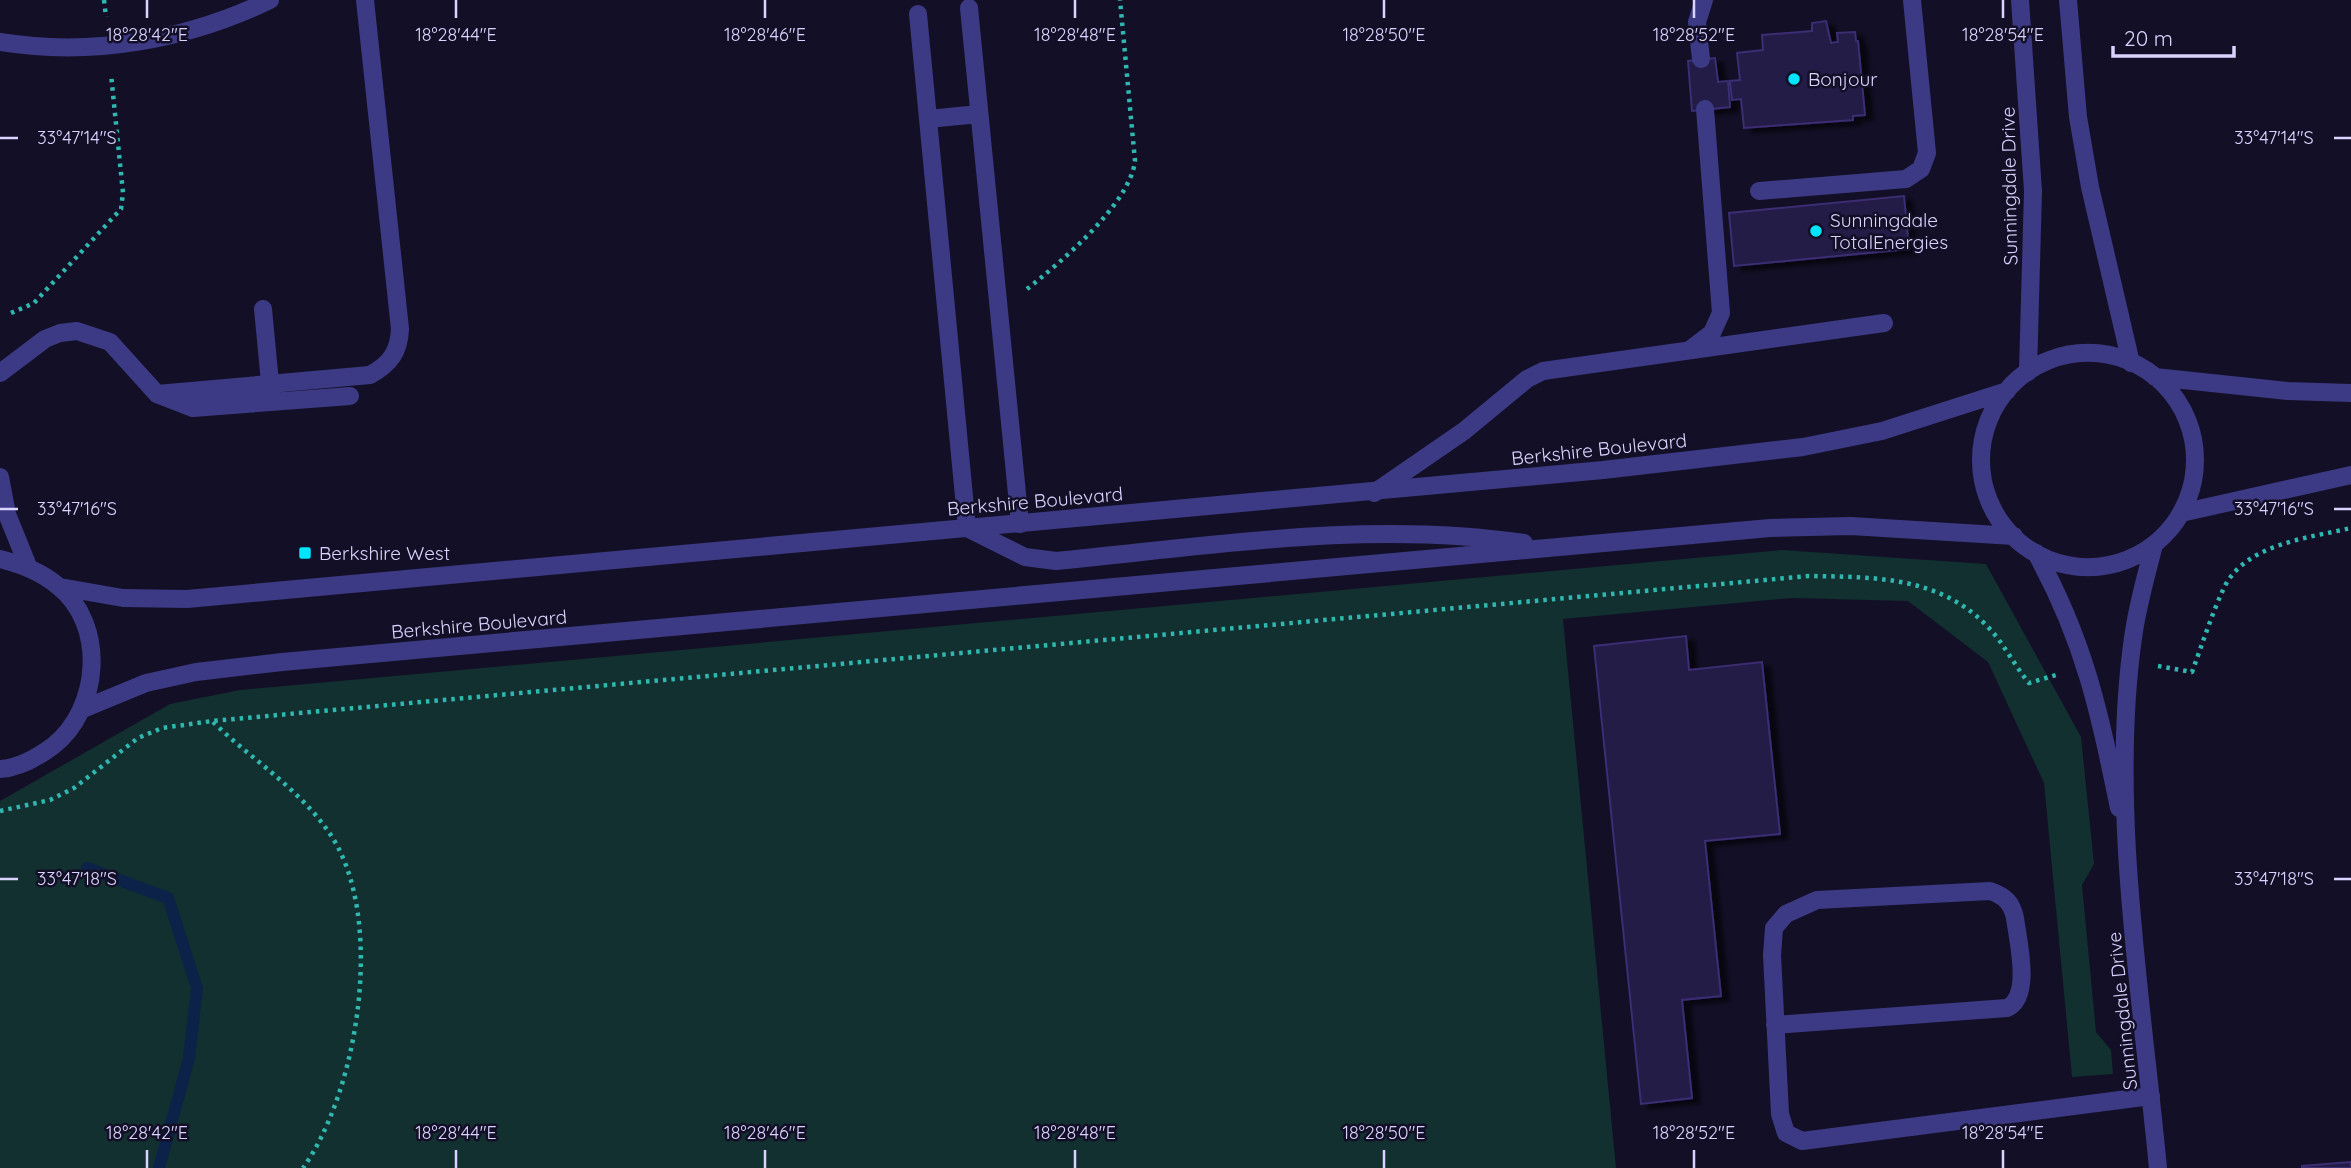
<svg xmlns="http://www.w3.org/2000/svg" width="2351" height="1168" viewBox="0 0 2351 1168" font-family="Quicksand,sans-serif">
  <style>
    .green { fill: #12302f }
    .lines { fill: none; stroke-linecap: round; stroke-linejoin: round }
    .stream { stroke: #0c2248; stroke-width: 12 }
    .building { fill: #241b47; stroke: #3b2d73; stroke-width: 2; filter: url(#shadow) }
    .path { stroke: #2fb8b0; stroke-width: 4.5; stroke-dasharray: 3.5 5; stroke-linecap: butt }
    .service { stroke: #3d3a85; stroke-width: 18 }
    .minor { stroke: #3d3a85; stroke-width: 18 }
    .tertiary { stroke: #3d3a85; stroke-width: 18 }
    .ticks { fill: none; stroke: #d9d4ff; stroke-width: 2.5 }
    .poi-dot { fill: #00e5ff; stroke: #130f26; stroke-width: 2.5 }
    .labels { text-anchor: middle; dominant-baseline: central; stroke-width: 5; stroke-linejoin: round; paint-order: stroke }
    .poi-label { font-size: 19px; fill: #d9d4ff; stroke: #130f26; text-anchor: start }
    .street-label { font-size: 19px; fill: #d9d4ff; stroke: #130f26 }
    .ticks-label { font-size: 18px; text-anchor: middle; fill: #d9d4ff; stroke: #130f26; stroke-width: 5; stroke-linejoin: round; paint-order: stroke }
  </style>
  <defs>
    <filter id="shadow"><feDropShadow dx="8" dy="4.5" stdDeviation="2" flood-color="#0009"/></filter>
  </defs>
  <rect width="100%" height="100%" fill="#130f26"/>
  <path class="green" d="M1782,550L1986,564L2081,737L2094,864L2082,885L2096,1032L2111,1050L2113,1074L2072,1077L2044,783L1988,662L1908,601L1792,598L1563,619L1616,1168H0V801L170,704L240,690Z"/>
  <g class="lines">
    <path class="stream" d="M87,868L168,898L197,988L189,1058L159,1168"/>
  </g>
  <path class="building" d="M1826,21L1831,43L1838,42L1837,33L1855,32L1856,41H1858L1865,115L1853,116V120L1744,128L1741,99L1732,100L1730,81L1740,80L1737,53L1763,50L1762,35L1812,31V23Z
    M1715,58L1718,82L1728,81L1730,107L1692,111L1688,61Z
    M1904,196L1909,249L1734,266L1729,213Z
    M1686,636L1689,670L1762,662L1780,834L1705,841L1721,996L1682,1000L1692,1098L1641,1104L1594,646Z
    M2351,1162V1168H2302V1166Z"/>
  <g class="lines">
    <path class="path" d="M104,0L106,17
      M1027,289C1060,263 1130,204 1135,161L1120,0
      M11,313L34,303L121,209L123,193L111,74
      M2158,666L2192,672C2202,645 2211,616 2223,590C2243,544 2308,538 2351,528
      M213,722C250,758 298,788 328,831C387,913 359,1090 303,1168
      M0,811L50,800L74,788L138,738L162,728L212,721L1809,576C1873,577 1939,576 1987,626C2003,642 2014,665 2029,683L2056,675"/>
    <path class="service" d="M969,8L1020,524
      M918,14L967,528
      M0,42C92,57 187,40 270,0
      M1701,59L1697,22L1704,0
      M928,119L979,114
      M1759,191L1906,179L1921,169L1927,153L1912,0
      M263,309L271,393
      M1691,349L1712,333L1721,313L1705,109
      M0,373L45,339L60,333L77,331L110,342L157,394L193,408L350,396
      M157,394L370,375C390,364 399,352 400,329L365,0
      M0,477L7,514L28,566
      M1374,493L1464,431L1527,379L1543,371L1884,323
      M1775,1025L2007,1008C2032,997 2018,941 2015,918C2012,903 2005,896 1990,891L1817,900L1786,914L1774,928L1772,955L1780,1114L1786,1133L1802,1141L2151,1096"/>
    <path class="minor" d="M2020,0L2033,191L2028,372
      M2068,0L2078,117L2090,187L2131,363"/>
    <path class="tertiary" d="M1981 460a107 107 0 1 1 214 0a107 107 0 1 1-214 0Z
      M2155,377L2288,391L2351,393
      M2181,513L2351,475
      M967,528L1025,557L1056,561C1211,546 1370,520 1524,543
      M2154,545C2146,576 2137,607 2133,638C2109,806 2142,999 2158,1168
      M2036,553C2085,642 2099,711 2119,808
      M0,559C22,565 40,571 58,586C107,625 100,709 53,746C38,757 19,768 0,769
      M60,587L123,598L187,599L1603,470L1803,447L1882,431L2007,391
      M83,709L146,683L196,672L282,662L1770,528L1851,526L2014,536"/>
  </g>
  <path class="ticks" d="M147,0V18M456,0V18M765,0V18M1075,0V18M1384,0V18M1694,0V18M2003,0V18M0,138H18M2334,138H2351M0,509H18M2334,509H2351M0,879H18M2334,879H2351M147,1150V1168M456,1150V1168M765,1150V1168M1075,1150V1168M1384,1150V1168M1694,1150V1168M2003,1150V1168"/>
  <g class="poi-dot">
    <circle cx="1794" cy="79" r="7"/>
    <circle cx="1816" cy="231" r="7"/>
    <rect x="298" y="546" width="14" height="14" rx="3.5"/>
  </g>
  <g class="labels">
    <g class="poi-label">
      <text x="1808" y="79">Bonjour</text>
      <text x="1830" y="220">Sunningdale<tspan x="1830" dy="22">TotalEnergies</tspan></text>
      <text x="319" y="553">Berkshire West</text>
    </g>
    <g class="street-label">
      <text transform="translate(2009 186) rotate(-91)">Sunningdale Drive</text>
      <text transform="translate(1599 449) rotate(-6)">Berkshire Boulevard</text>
      <text transform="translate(1035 501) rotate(-5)">Berkshire Boulevard</text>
      <text transform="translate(479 624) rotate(-5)">Berkshire Boulevard</text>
      <text transform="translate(2122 1011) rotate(-96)">Sunningdale Drive</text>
    </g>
  </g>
  <g class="ticks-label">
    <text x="147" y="41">18°28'42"E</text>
    <text x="456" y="41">18°28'44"E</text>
    <text x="765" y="41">18°28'46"E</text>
    <text x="1075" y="41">18°28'48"E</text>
    <text x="1384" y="41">18°28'50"E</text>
    <text x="1694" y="41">18°28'52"E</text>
    <text x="2003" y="41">18°28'54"E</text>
    <text x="77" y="144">33°47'14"S</text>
    <text x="2274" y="144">33°47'14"S</text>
    <text x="77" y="515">33°47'16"S</text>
    <text x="2274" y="515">33°47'16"S</text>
    <text x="77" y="885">33°47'18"S</text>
    <text x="2274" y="885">33°47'18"S</text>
    <text x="147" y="1139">18°28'42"E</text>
    <text x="456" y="1139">18°28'44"E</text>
    <text x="765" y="1139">18°28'46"E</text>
    <text x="1075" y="1139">18°28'48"E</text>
    <text x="1384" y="1139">18°28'50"E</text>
    <text x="1694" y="1139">18°28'52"E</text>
    <text x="2003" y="1139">18°28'54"E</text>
  </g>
  <path d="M2113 46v10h121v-10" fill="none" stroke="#d9d4ff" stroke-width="3.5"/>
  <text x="2124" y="46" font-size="21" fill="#d9d4ff" stroke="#130f26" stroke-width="5" paint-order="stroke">20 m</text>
</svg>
